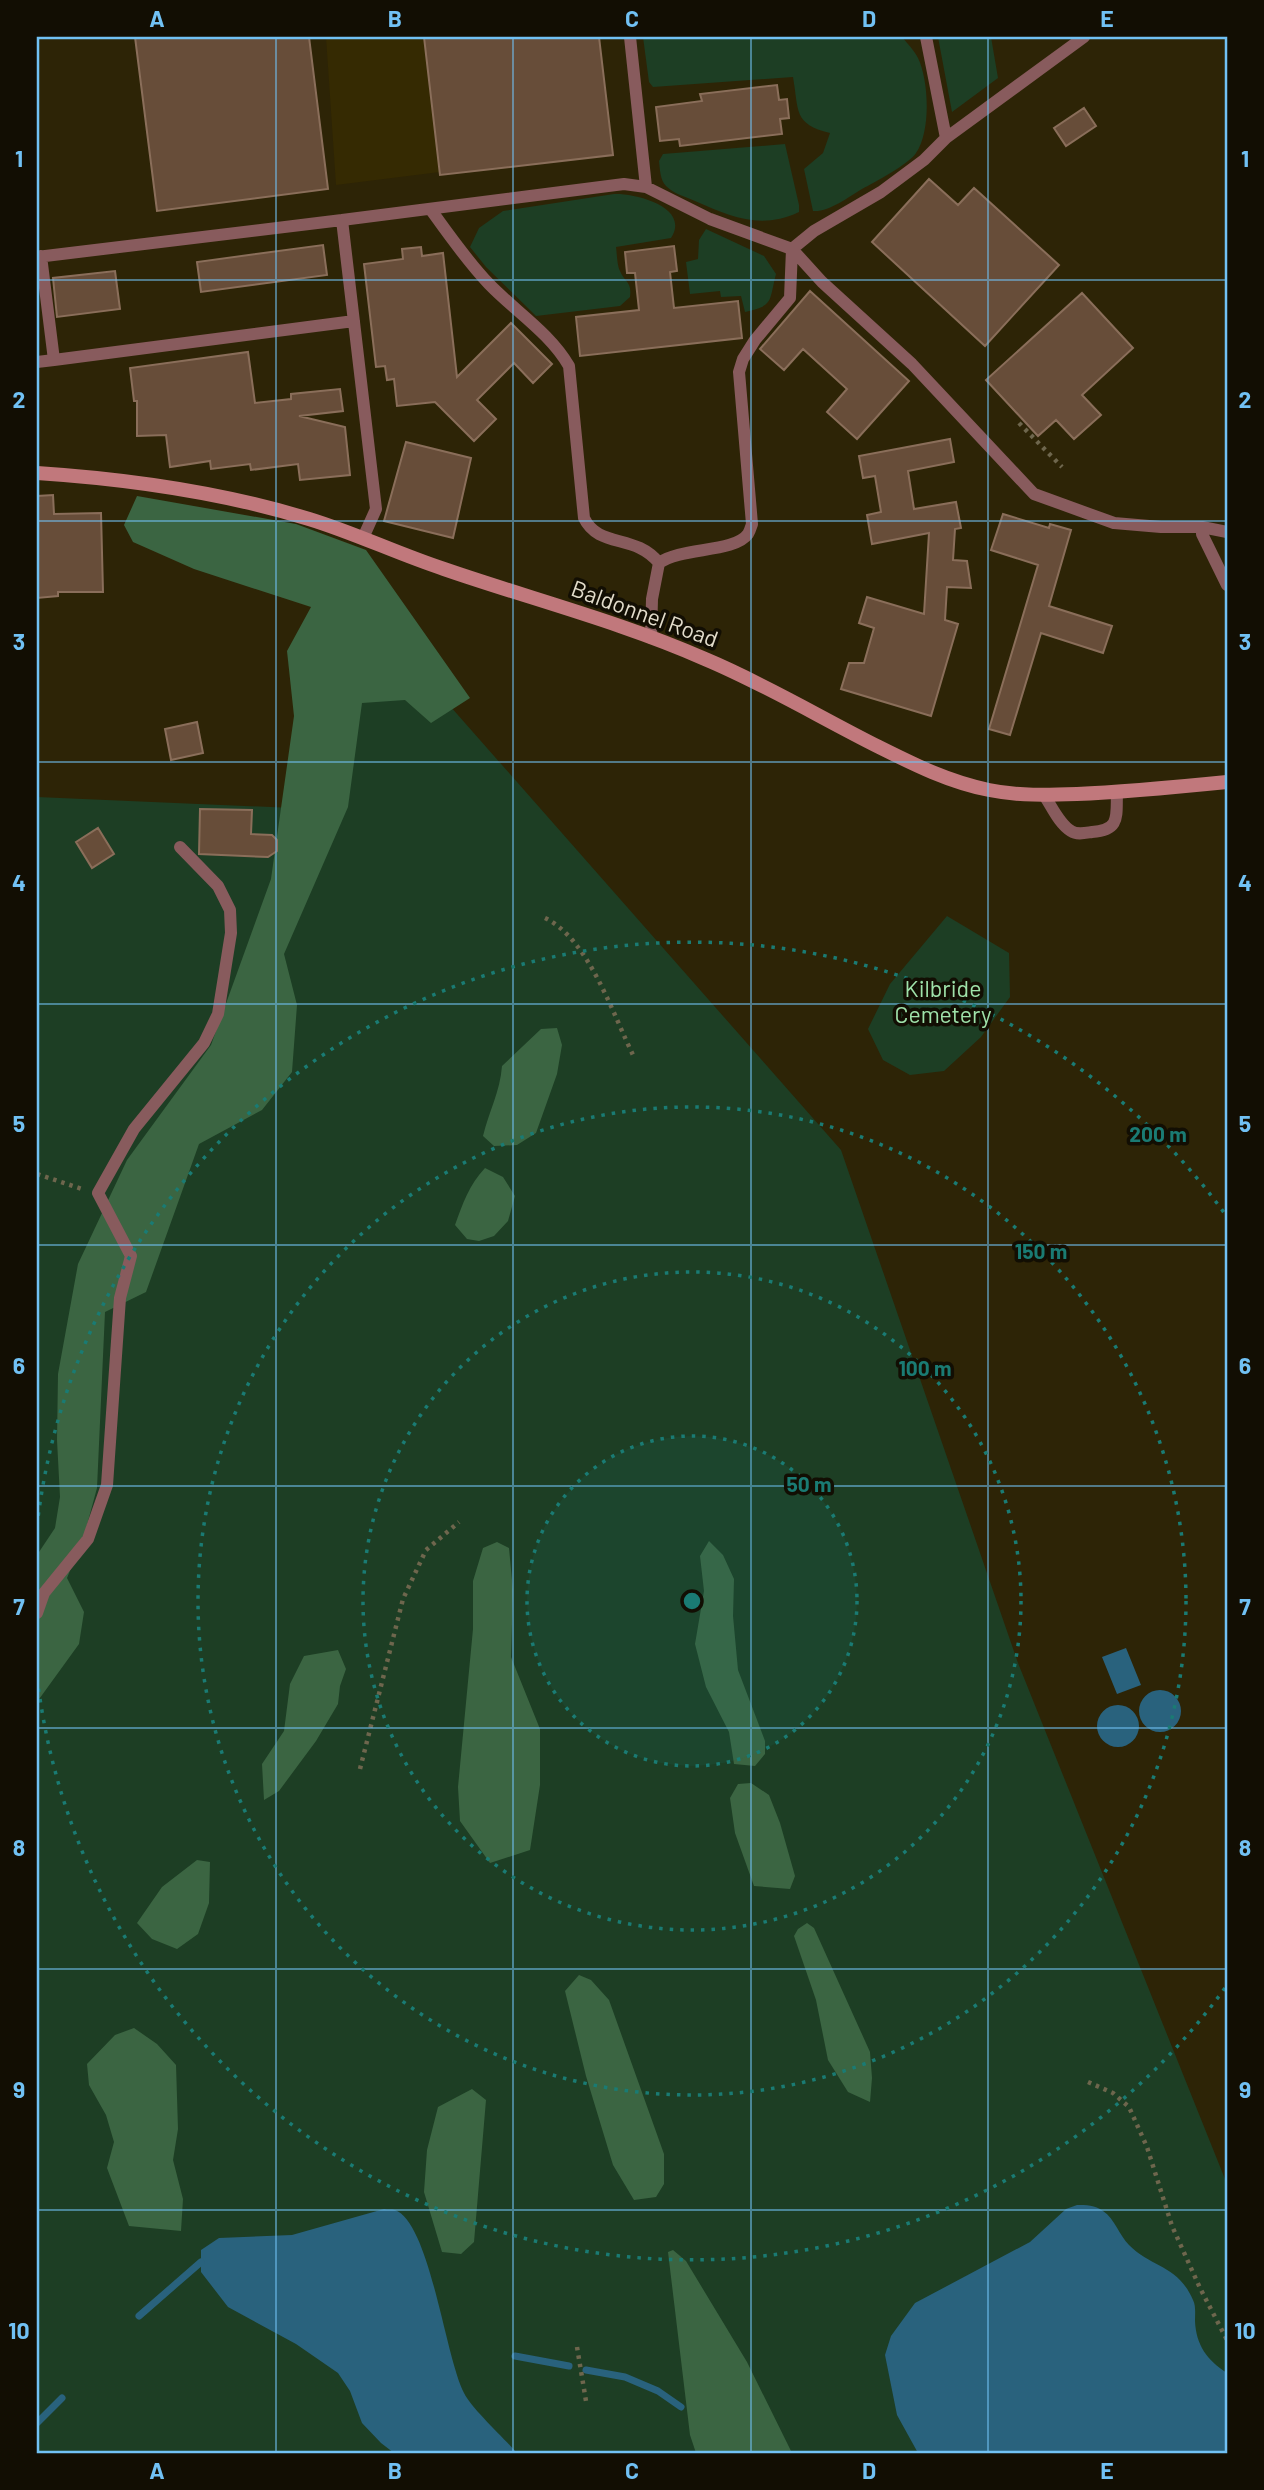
<svg xmlns="http://www.w3.org/2000/svg" width="1264" height="2490" viewBox="0 0 1264 2490" font-family="Barlow,sans-serif">
  <style>
    .built { fill: #352a02 }
    .green { fill: #1d3e24 }
    .forest { fill: #3b6542 }
    .water { fill: #29627d }
    .lines { fill: none; stroke-linecap: round; stroke-linejoin: round }
    .stream { stroke: #29627d; stroke-width: 7 }
    .building { fill: #674d39; stroke: #8a6e5a; stroke-width: 2 }
    .path { stroke: #6e664d; stroke-width: 4.5; stroke-dasharray: 3.5 5; stroke-linecap: butt }
    .lane { stroke: #885b5d; stroke-width: 12 }
    .secondary { stroke: #c1787c; stroke-width: 14 }
    .grid { fill: none; stroke: #71c1f4; stroke-width: 2; stroke-opacity: 0.55 }
    .ring { fill: none; stroke: #1a7b73; stroke-width: 3.5; stroke-dasharray: 3.5 7 }
    .labels { text-anchor: middle; dominant-baseline: central; stroke-width: 7; stroke-linejoin: round; paint-order: stroke }
    .street-label { font-size: 23px; fill: #e3ddcc; stroke: #120e03 }
    .park-label { font-size: 23px; fill: #9fe2aa; stroke: #120e03 }
    .centre { fill: #1a7b73; stroke: #120e03; stroke-width: 3.5 }
    .ring-label { font-size: 21px; text-anchor: middle; font-weight: bold; fill: #1a7b73; stroke: #120e03; stroke-width: 7; stroke-linejoin: round; paint-order: stroke }
    .neatline { fill: none; stroke: #71c1f4; stroke-width: 2.5 }
    .grid-label { font-size: 23px; text-anchor: middle; font-weight: bold; fill: #71c1f4 }
  </style>
  <rect width="100%" height="100%" fill="#2d2406"/>
  <path class="built" d="M326,37H424L440,172L336,185Z"/>
  <path class="green" d="M643,37H902C907,43 914,50 918,58C929,81 931,131 916,153C909,164 875,182 862,189C848,197 830,212 813,211L804,169L823,153L830,133C793,124 799,111 793,77L653,87L649,82Z
    M938,37H991L998,78L952,112Z
    M785,144L799,205V212C761,230 731,217 695,201C686,197 674,194 666,186C660,180 660,169 659,161L663,154Z
    M614,194C635,193 691,207 671,238L616,247C617,254 617,265 620,271C625,283 632,281 630,297L620,306L536,316L486,267L470,247L479,228L503,211Z
    M706,229L764,256L776,274C769,301 774,306 745,312L741,296L721,297L720,291L690,294L686,262L698,259L699,240Z
    M369,614L841,1150L1018,1663L1227,2184V2453H37V797L316,809Z
    M947,916L1009,953L1010,997L981,1037L944,1071L910,1075L883,1060L868,1029L890,984Z"/>
  <path class="forest" d="M137,496L296,524L366,550L470,698L431,723L405,700L362,703L348,807L284,954L297,1005L292,1072L262,1110L199,1144L146,1292L105,1312L97,1488L84,1536L67,1578L84,1612L79,1644L37,1702V1555L55,1528L60,1497L57,1440L58,1374L78,1264L127,1160L211,1045L271,879L294,716L287,651L311,607L194,569L133,542L124,525Z
    M557,1028L562,1045L557,1074L536,1133L517,1145L494,1146L483,1136C489,1111 500,1092 502,1066L541,1029Z
    M485,1168L503,1177L515,1196L508,1221L494,1236L479,1241L467,1239L455,1225C463,1203 469,1185 485,1168Z
    M709,1541L723,1555L734,1579L733,1616L738,1670L765,1741V1754L755,1766L734,1764L729,1732L706,1687L695,1644L704,1591L700,1556Z
    M497,1542L509,1548L513,1591L511,1657L540,1729V1785L530,1850L490,1863L460,1821L458,1787L473,1629V1581L483,1548Z
    M338,1650L346,1669L340,1686L338,1704L316,1741L279,1791L264,1800L262,1764L284,1731L290,1684L304,1656Z
    M751,1783L769,1795L780,1823L795,1876L790,1889L754,1886L735,1833L730,1798L738,1784Z
    M197,1860L210,1862L209,1903L198,1934L177,1949L152,1939L137,1923L162,1887Z
    M807,1923L814,1928L870,2052L872,2078L870,2102L848,2092L828,2060L816,2000L794,1936L798,1929Z
    M579,1975L591,1980L609,2000L664,2154V2184L656,2197L634,2200L613,2165L586,2076L565,1991Z
    M134,2028L157,2044L176,2065L178,2129L173,2160L183,2199L181,2231L129,2226L107,2168L114,2142L106,2115L89,2085L87,2064L115,2035Z
    M472,2089L486,2100L474,2242L461,2254L442,2252L424,2192L427,2150L438,2107Z
    M673,2250L686,2261L747,2362L792,2453H696L690,2435L668,2252Z"/>
  <path class="water" d="M1126,1648L1141,1685L1117,1694L1102,1657Z
    M1139 1711a21 21 0 1 1 42 0a21 21 0 1 1-42 0Z
    M1097 1726a21 21 0 1 1 42 0a21 21 0 1 1-42 0Z
    M1077,2205C1086,2205 1095,2205 1103,2211C1115,2219 1119,2235 1129,2245C1152,2268 1178,2265 1193,2300C1196,2306 1195,2314 1195,2321C1196,2345 1207,2360 1227,2373V2453H918L897,2415L885,2355L891,2336L915,2303L1030,2242L1066,2209Z
    M384,2209C388,2210 392,2209 395,2210C430,2223 445,2356 464,2393C472,2409 504,2438 517,2453H394L381,2443L362,2423L350,2391L338,2373L296,2344L228,2307L201,2272V2250L219,2238L292,2235Z"/>
  <g class="lines">
    <path class="stream" d="M139,2316L201,2262
      M515,2356L569,2366
      M586,2370L625,2377L658,2391L681,2407
      M37,2423L62,2398"/>
  </g>
  <path class="building" d="M135,37H309L328,189L157,211Z
    M424,37H599L613,155L440,175Z
    M777,85L779,100L787,99L789,118L780,119L782,134L680,146L679,139L660,141L656,107L702,101L700,94Z
    M1084,108L1096,126L1066,146L1054,128Z
    M929,179L958,205L974,188L1059,265L985,346L872,242Z
    M323,245L327,275L201,292L197,262Z
    M674,246L677,271L670,272L674,308L738,301L742,338L580,356L576,317L639,310L635,273H627L625,252Z
    M421,247L422,256L443,253L457,377L511,323L552,364L533,383L514,363L477,400L496,419L474,441L435,402L397,406L394,379L387,380L385,366L376,367L364,264L403,259L402,249Z
    M115,271L120,309L57,317L53,278Z
    M810,291L909,381L857,439L827,412L847,389L803,349L784,370L760,349Z
    M1082,293L1133,348L1082,395L1101,415L1074,439L1056,420L1038,436L986,380Z
    M248,352L255,403L291,399V394L340,389L343,411L299,416L345,427L350,475L300,480L298,464L251,470L250,464L211,469L210,461L170,467L166,435L137,436V401H134L130,368Z
    M950,439L954,462L908,471L914,509L956,502L961,528L955,529L953,560L967,561L971,588L947,587L945,620L958,624L931,716L841,689L849,663H864L874,628L859,623L867,597L924,614L929,533L872,544L867,515L881,512L875,476L863,478L859,456Z
    M406,442L471,458L453,538L384,521Z
    M53,495L54,514L101,513L103,592H58V596L37,598V496Z
    M1003,514L1049,528L1050,524L1071,530L1049,606L1112,626L1103,653L1041,633L1010,735L989,729L1038,565L991,550Z
    M197,722L203,753L171,760L165,729Z
    M200,809L252,810L251,834L272,835L277,840V851L268,857L199,854Z
    M98,828L114,854L92,868L76,842Z"/>
  <g class="lines">
    <path class="path" d="M1019,423L1062,467
      M545,918C589,939 613,1015 634,1057
      M37,1174L82,1189
      M360,1769L403,1599L426,1550L459,1522
      M1088,2082L1113,2093L1129,2107L1147,2147L1172,2226L1200,2288L1227,2340
      M577,2347L586,2401"/>
    <path class="lane" d="M630,37L646,187
      M926,37L946,138
      M431,210C449,235 467,261 489,284C515,311 550,333 569,366L584,518C599,549 635,533 659,563
      M41,256L54,360L354,321
      M37,257L342,220
      M37,362L54,360
      M1202,527V534L1227,585
      M363,538L376,509L342,220L624,184L646,187L710,219L792,249L822,282L912,364L1034,494L1114,523L1161,527H1202L1227,532
      M651,638L652,599L659,563C681,547 734,553 748,534C750,531 751,527 752,524L739,372L743,359L755,340L790,298L792,249L814,231L881,192L924,160L946,138L1084,37
      M1044,795C1051,805 1059,824 1071,831C1077,835 1085,833 1092,832C1121,830 1116,816 1117,792
      M37,1613L44,1593L88,1539L107,1485L120,1298L131,1256L98,1193L134,1129L204,1043L218,1014L231,933L230,910L218,886L180,847"/>
    <path class="secondary" d="M37,473C128,479 221,492 309,519C355,533 398,554 444,569C531,599 621,622 705,659C765,684 821,718 879,747C915,765 949,782 989,790C1018,796 1048,795 1077,794C1127,792 1177,787 1227,782"/>
  </g>
  <path class="grid" d="M276,37V2453M513,37V2453M751,37V2453M988,37V2453M37,280H1227M37,521H1227M37,762H1227M37,1004H1227M37,1245H1227M37,1486H1227M37,1728H1227M37,1969H1227M37,2210H1227"/>
  <circle cx="692" cy="1601" r="165" fill="#1a7b73" fill-opacity=".12"/>
  <g class="ring">
    <circle cx="692" cy="1601" r="165"/>
    <circle cx="692" cy="1601" r="329"/>
    <circle cx="692" cy="1601" r="494"/>
    <path d="M1225 1988A659 659 0 0 1 37 1676M37 1526A659 659 0 0 1 1225 1214"/>
  </g>
  <g class="labels">
    <g class="street-label">
      <text transform="translate(645 613) rotate(20)">Baldonnel Road</text>
    </g>
    <g class="park-label">
      <text x="943" y="988">Kilbride<tspan x="943" dy="26">Cemetery</tspan></text>
    </g>
  </g>
  <circle cx="692" cy="1601" r="10" class="centre"/>
  <g class="ring-label">
    <text x="1158" y="1142">200 m</text>
    <text x="1041" y="1259">150 m</text>
    <text x="925" y="1376">100 m</text>
    <text x="809" y="1492">50 m</text>
  </g>
  <rect width="1264" height="2490" fill="none" stroke="#120e03" stroke-width="77"/>
  <rect x="38" y="38" width="1188" height="2414" class="neatline"/>
  <g class="grid-label">
    <text x="157" y="27">A</text>
    <text x="395" y="27">B</text>
    <text x="632" y="27">C</text>
    <text x="869" y="27">D</text>
    <text x="1107" y="27">E</text>
    <text x="19" y="167">1</text>
    <text x="1245" y="167">1</text>
    <text x="19" y="408">2</text>
    <text x="1245" y="408">2</text>
    <text x="19" y="650">3</text>
    <text x="1245" y="650">3</text>
    <text x="19" y="891">4</text>
    <text x="1245" y="891">4</text>
    <text x="19" y="1132">5</text>
    <text x="1245" y="1132">5</text>
    <text x="19" y="1374">6</text>
    <text x="1245" y="1374">6</text>
    <text x="19" y="1615">7</text>
    <text x="1245" y="1615">7</text>
    <text x="19" y="1856">8</text>
    <text x="1245" y="1856">8</text>
    <text x="19" y="2098">9</text>
    <text x="1245" y="2098">9</text>
    <text x="19" y="2339">10</text>
    <text x="1245" y="2339">10</text>
    <text x="157" y="2479">A</text>
    <text x="395" y="2479">B</text>
    <text x="632" y="2479">C</text>
    <text x="869" y="2479">D</text>
    <text x="1107" y="2479">E</text>
  </g>
</svg>
